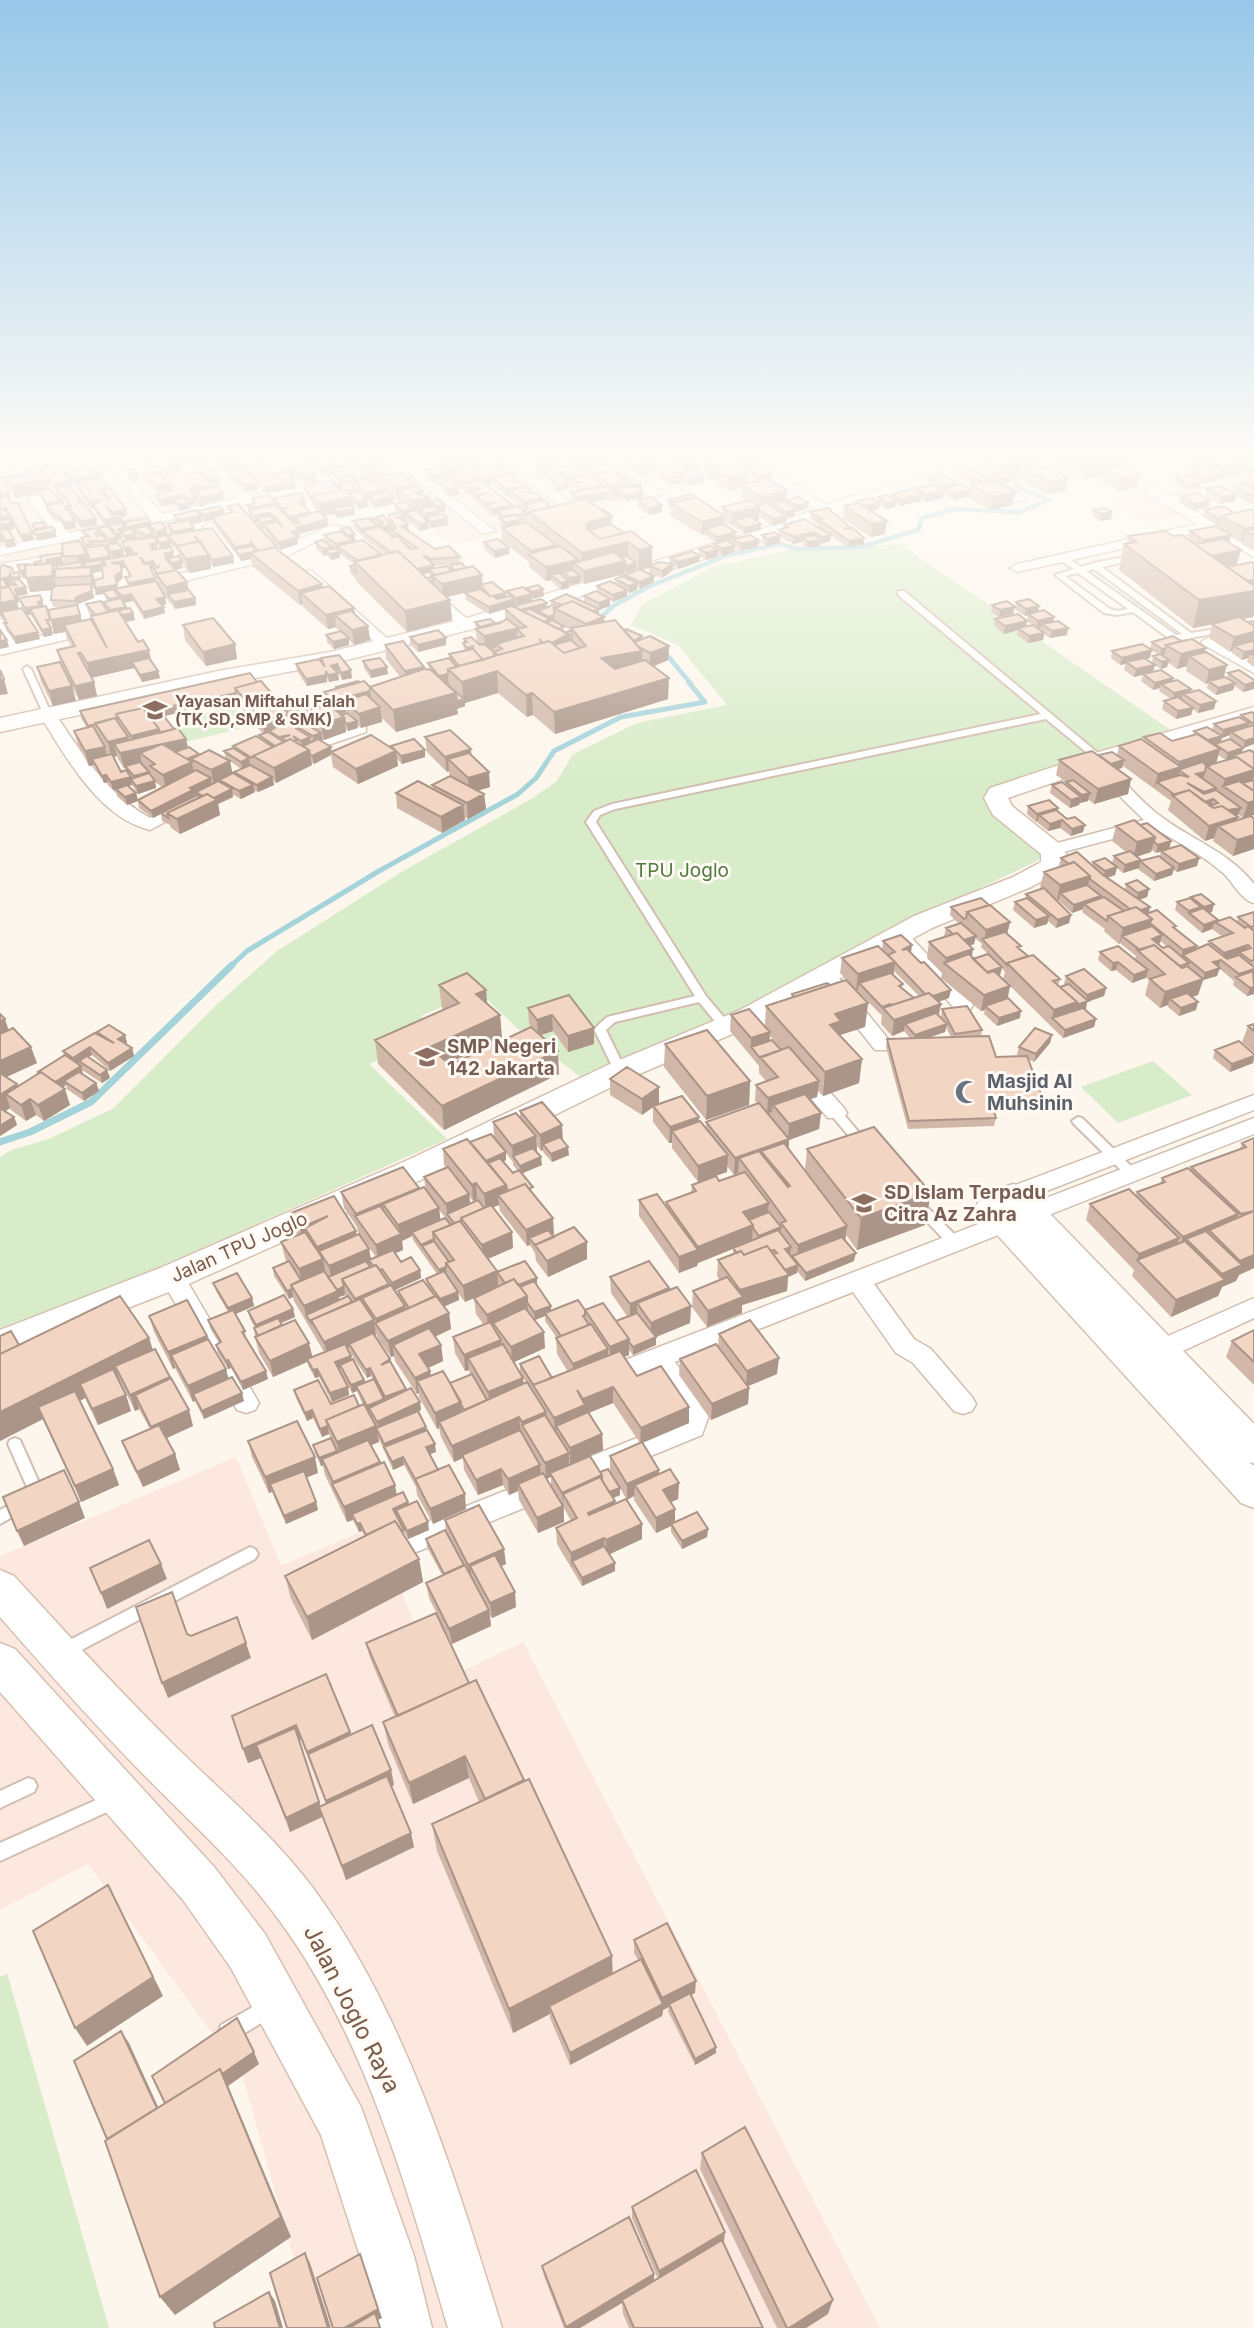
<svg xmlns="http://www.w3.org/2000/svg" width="1254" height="2328" viewBox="0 0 1254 2328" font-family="Inter,sans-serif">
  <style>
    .residential { fill: #f5e8da }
    .commercial { fill: #fde8e0 }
    .medical { fill: #fbdfe3 }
    .green { fill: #d8ecc9 }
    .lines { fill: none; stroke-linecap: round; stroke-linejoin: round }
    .stream-far2 { stroke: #a5d3da; stroke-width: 4.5 }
    .stream-far1 { stroke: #a5d3da; stroke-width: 5 }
    .stream { stroke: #a5d3da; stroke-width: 7 }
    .lane-casing { stroke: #d1beb0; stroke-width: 4 }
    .street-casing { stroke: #d1beb0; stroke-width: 3 }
    .secondary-casing { stroke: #d6c0b0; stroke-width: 3 }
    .lane { fill: #fff; fill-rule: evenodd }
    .street { fill: #fff; fill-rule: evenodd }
    .secondary { fill: #fff; fill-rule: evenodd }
    .wall { fill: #d1b7a8; fill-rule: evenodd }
    .shaded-wall { fill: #aa9588 }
    .building { fill: #f3d5c3; stroke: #aa9588; stroke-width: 2 }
    .labels { text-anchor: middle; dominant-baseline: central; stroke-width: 6; stroke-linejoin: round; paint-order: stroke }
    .far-education-label { font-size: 16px; font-weight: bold; fill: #785e54; stroke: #fffaf3; text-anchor: start }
    .park-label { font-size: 19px; fill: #537a41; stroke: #fffaf3 }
    .education-label { font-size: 19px; font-weight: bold; fill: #785e54; stroke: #fffaf3; text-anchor: start }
    .worship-label { font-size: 19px; font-weight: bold; fill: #5b616d; stroke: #fffaf3; text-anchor: start }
    .street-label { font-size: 19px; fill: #7a5c4d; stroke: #fffaf3 }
    .near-street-label { font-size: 23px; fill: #7a5c4d; stroke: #fffaf3 }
  </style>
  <rect width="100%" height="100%" fill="#fdf6ec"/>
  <path class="residential" d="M30,459H669L702,480L691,483L698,489L454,544L435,534L398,502L362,509L337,487L169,523L177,538L0,567V471L33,460Z"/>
  <path class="commercial" d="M236,1457L281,1565L376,1526L437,1683L523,1642L880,2328H313L242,2074L88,1864L0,1910V1556Z"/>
  <path class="medical" d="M1140,493L1180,516L1150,523L1110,499Z"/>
  <path class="green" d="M900,544L1175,733L985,795L1049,846L1037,861L917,918L729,1017L583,1079L517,1028L478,991L421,1016L438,1034L369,1064L447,1139L158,1268L0,1329V1157L11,1150L49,1139L114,1108L214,1007L277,951L403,871L533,798L557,781L573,754L637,723L727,705L678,645L631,625L642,605L713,567L789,550Z
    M238,705L252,726L185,742L173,720Z
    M1153,1061L1192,1095L1118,1123L1081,1087Z
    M7,1973L109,2328H0V1977Z"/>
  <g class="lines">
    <path class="stream-far2" d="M603,622L600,618L613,606L650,586L728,555L780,544L797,549L861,547L918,530L922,518L955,509L1019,512L1049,500L1017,487L1015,478L1033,474L1041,459
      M663,650L691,684"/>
    <path class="stream-far1" d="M230,967L247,951L379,871L518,794L536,778L554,751L621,717L705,702L689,683"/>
    <path class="stream" d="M0,1142L30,1132L91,1102L232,965"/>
    <g class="lane-casing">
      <path id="lane" d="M1134,555H1137V559L1102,567L1191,633L1254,623V627L1195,637L1191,639L1171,640L1133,612L1117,615L1104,613L1055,575L1074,569L1060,560V556H1066L1081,567L1094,563ZM1094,569L1182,634L1176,635L1086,571ZM1078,573L1128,609L1117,611L1110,609L1065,576Z
        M898,591H904L1105,759L1103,761H1097L1046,719L615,809L600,815L596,822L706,996L732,1027L730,1030H722L699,1002L615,1022L606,1030L626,1071L624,1074H616L594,1029L607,1017L695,996L586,822L594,811L612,804L1041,714L898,595Z
        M27,666L31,669L52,715L51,717L44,715L23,669Z
        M836,1109L840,1110L867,1142L869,1145L867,1148H859L832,1116L830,1113L832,1110Z
        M1078,1117L1082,1118L1136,1171L1138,1174L1136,1177H1128L1074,1124L1072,1121Z
        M918,1201L922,1202L959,1239L960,1242L959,1245H949L914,1208L912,1205L914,1202Z
        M15,1438L20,1440L41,1487L32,1506L0,1524V1510L22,1498L27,1487L8,1444L10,1440Z
        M250,1547L255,1549L258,1554L255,1559L70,1656L64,1658L58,1656L56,1651L58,1646Z
        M28,1778L34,1780L37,1786L34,1792L0,1808V1791Z
        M114,1792L120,1794L123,1800L120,1806L0,1861V1843Z
        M269,1998L276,2000L278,2007L276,2014L235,2039L228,2041L221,2039L219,2032L221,2025Z"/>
    </g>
    <g class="street-casing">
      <path id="street" d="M88,459H114L162,514L238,498L207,468L205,465L211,461L251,495L317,482L295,459H308L330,479L398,465L392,459H405L495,531L483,534L406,471L0,555V547L57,535L29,502V496H39L70,533L149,516L105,463L0,482V474Z
        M501,459H514L586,514L574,517Z
        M600,459H614L662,494L650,497Z
        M742,459H756L834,510L822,513Z
        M926,459H941L963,473L952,476Z
        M982,479H992L1027,499L1015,502L982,485Z
        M1254,481V489L1180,502L1254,547V557L1207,530L1017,572L1010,568L1017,564L1197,524L1146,493V487H1156L1170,496Z
        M210,523L215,524L244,558L277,550L331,525L353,529L393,558L381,561L344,535L333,533L287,556L107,600L88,611L96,627L86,635L0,655V645L6,644L0,634V619L5,620L20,641L80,626L75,614L44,615L43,598L23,595L12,570L0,572V564L144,541V547L139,548L25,568L34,588L56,591L57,607L77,605L97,594L231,561L203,527Z
        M311,570L391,642V648H381L306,577V571Z
        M430,588L471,622V628H461L425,595V589Z
        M1209,637L1254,662V673L1204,645L1201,642Z
        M48,710L54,712C81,752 106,794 150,818L182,801H194L197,805L150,830C99,818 65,756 40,715Z
        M360,724L366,726V732L293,757L285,752L287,748Z
        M1106,768L1112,769C1128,785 1144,805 1163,818C1194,841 1229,852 1254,884V903C1241,900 1233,882 1223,873C1202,855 1178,842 1154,828L1052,855L1046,854L1043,850L1046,846L1144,820L1100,777L1097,773L1100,769Z
        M899,930L906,932L970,1000L973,1005L970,1010H956L892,940L889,936L892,932Z
        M826,969L833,971L889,1040L893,1045L889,1050H875L819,979L816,975L819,971Z
        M750,1010L757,1011L844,1108L847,1113L844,1118H828L743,1021L740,1016Z
        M1254,1095V1110L1021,1201H1005L1001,1195L1005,1189Z
        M1254,1118V1134L874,1284L914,1339L931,1349L972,1397L976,1404L972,1411L963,1414L954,1411L913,1363L896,1353L853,1292L675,1362L710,1412L702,1435L419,1551L409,1554L399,1551L395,1542L399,1533L682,1420L683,1413L653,1370L629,1379L620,1376L616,1369L620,1362Z
        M172,1268L181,1271L255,1396L259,1403L255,1410L246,1413L237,1410L160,1277L163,1271Z
        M1254,1298V1318L1170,1357L1161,1360L1152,1357L1148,1350L1152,1343Z"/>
    </g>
    <g class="secondary-casing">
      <path id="secondary" d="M990,459H1017L1014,463L858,506L773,538L473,629L330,664L218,685L0,732V718L218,671L330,652L460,620L759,530L846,498Z
        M1254,707V721L1108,764L1008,798L1012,806L1061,845L1069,859L1059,872L1031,887L932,928L760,1022L630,1078L432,1175L184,1286L0,1358V1330L160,1268L410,1159L610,1064L740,1010L914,916L1013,877L1041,862V854L993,815L984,798L990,788L1092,754Z
        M1013,1184L1024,1187L1254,1424V1463L1249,1462L1254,1466V1508L1241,1503L980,1216L975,1208L983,1194Z
        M0,1570L14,1576C67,1634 121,1693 177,1748C224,1794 274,1836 313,1888C406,2014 456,2180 502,2328H448C407,2189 366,2038 279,1920C241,1867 191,1823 146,1777C95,1725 47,1671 0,1617Z
        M0,1643L15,1649L215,1868L265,1934L361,2107L414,2256L432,2328H378L360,2256L321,2135L231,1968L183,1900L0,1692Z"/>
    </g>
    <use href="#lane" class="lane"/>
    <use href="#street" class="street"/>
    <use href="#secondary" class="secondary"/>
  </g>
  <path class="wall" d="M145,459H186L188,464L198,473L204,477L203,472L221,483L216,484L223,494L224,500L205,503V506L200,507L196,502L195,495H197L196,491H200L199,490L193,492L194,495H193L196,504L189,506V509L181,511L177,507L176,504L161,506L158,502L156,496L169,491V490L159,492L145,483L144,476L149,475L147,468L150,467L146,462ZM167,476L168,482L171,487H169L162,477Z
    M237,459H293L307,473L316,475L317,482L306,484L303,480L302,478L299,479L295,476V489L287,490L285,488V490L266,494L259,486V489L246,492L228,477L227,471L243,470L238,466ZM262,459V467L273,480L271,482L254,461Z
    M304,459H318L319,460L321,459H348L350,462L353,463L351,459H385V460L379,461L380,467L375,469L382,472L383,475L417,486L423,491L424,495L430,497V501L445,505V511L439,513V515L448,525L431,528L428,525L429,529L420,531L406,520L409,531L435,549L460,557V563L434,566V568L450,569V565L483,584L506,593V597H507V591L527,590V588L544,596L532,598V601L547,603V607L551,606V601L584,602V596L597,592V586L615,584V579L625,578V575L638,570L636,568V570L626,573L625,572V574L584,584L580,581V583L570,585L569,584V588L561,590L551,581V580L546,581L529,567V562L502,541V528L503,527L500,525V520L497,518V515L492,516L486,511V509H484L478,504V501H476L472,497L471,494L468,495L463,491V487H458L459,494L448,496L440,488L439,482L449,480V476L444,477L443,476V479L432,482L427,477L426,470L439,469V466L467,462L468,468L465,469L471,474L470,472L478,470L469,464L468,459H491L501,466V469L514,472V476L518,482L527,485V487L533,492V493L550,507L575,502L571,499V492L577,491V489H574L570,486V488L558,491L551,485V479L559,477L550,471V469V473L541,476L536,472V466L538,465V460L545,459H605L642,490L643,498L626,501L623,499V501L604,500L590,502L601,510L612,516L611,524L624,533L652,565L670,563V558L699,555V549L714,548V544L716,543L705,535V534L702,535L670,516L671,509L668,507V500L722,515V507L747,501L742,498V488L728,491L716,483V479L710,480L705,476V469H709L706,467V464L698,459H722V460L718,461L724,465V468L739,467L740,462L754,470L746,471L748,483L756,481L752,479V472L772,479L769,480L787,490L786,503L787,504V500L808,503L807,509L795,512V516L786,518V522L773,526L759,516V520H756L761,524V530L744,534L733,526L724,522V524L736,532L735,538L758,547L741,551L735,547L734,552L722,556L718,553L717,557L706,560L700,556L699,562L678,569L673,566V570L662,578L649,573V568L641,570L654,576V582L640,589L637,587V590L629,593L627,592V596L613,602L610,600V606L599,610V614L604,622L642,636V639L669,646L668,660L653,666L668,699L555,734L533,715L527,717L498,693L465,703V706L457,709L458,714L396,732L382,718V722L361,728L357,725L358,728L348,731L346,729V732L324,740L322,739L323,740L321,741L332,752L391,747V746L425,750V757L402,764L397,759L398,766L358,784L333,767L331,755L314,764L311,762L312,765L276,783L273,780L274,785L258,792L254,790L255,792L241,799L232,794L233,797L218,804L220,815L180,834L171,828L170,825L162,821L161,814L153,818L139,808L138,801L127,805L117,796L116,789L113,790L108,782L104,783L94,765L89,766L78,745L74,731L87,728L81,718L80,711L257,682L287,711L286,704L325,699L324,692L336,689V687L359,682L370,687L400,677L386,659L385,645L424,667V669L429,670L428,663L449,658V654L464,651L463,643L464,642V639L477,642L475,622L495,624L505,620V609L489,614L466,600L465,593L467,592L447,597L450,600L452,620L407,632L357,582L356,579L350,573V566L355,565L340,554V558L331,560L327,555L324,556L316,549L315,542H325L324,535L341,532V529L356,540L355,542L381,555L385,554L363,538L362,536L354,528L353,521H371V519L383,515L391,525L388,521V515L397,513L395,511L394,504L401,503L400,500L398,501L388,492L393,504L375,508L369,502V498L367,499L368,506L358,509L353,503L355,515L337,518L334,514L323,516L327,519L328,526L299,534L300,537L297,538L298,544L280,550L265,531L264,529H262L258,525V522L256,523L277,547V549L322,584L323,587L354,608L355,614L368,626L370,640L354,645L349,640V645L334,649L327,642L326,635L339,631L337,629L336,627L328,629L303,607V604L300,605L252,566L251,559L241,561L236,554L213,524L212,520L204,522L202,520V522L191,525L194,531L233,556L234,563L213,567L211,563V569L189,573L181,562L183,568L175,570L187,582L188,590L195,598L196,605L175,609L162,593L165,597L166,604L162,605L165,613L144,619L133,601L124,603L127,608L133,613L135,620L126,622L158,671L160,678L142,682L134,668L91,677L94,682L97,696L79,700L73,689L76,701L53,706L41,682L37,667L60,663L57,650L72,647L67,639L65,632L54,634L48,610L62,607H53L51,600L52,590L30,592L26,577L23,578L19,572L17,565L64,564L54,566L55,572L65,565L63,556L85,550L81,538L84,537L82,531L99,536L100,535L98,528L106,527L95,512L94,508L92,509L79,495L78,488H82L81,485L76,486L72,481L73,487H70L83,503L97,525L81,528L69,513L68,505L56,494L55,490L49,484L51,490L61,502L76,528L65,530L61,522L53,520L48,512L40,493L15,498L9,488L7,489L11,499L9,500L32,533L34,540L23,542L13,524L14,529L9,530L16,546L7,548L3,542L0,543V478L26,475L25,471L39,472L40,471V468L54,474L62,472L60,467L74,470L100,473L101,478L108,489L126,510L127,516L122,517L125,527L124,522H150L151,524L168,535L171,534L169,531L168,524L176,523L174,515L223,510L224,514L230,513L228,506L250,517L247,505L253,504L252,498L275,502L274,498L306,506L304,507L310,514L317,511L304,492L303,486L339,489L337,478L356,481L363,480L361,478V471L356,467V472L337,473L336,472V474L324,476L313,467L312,462H308ZM492,481L494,482V485L506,496L509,495V497L524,509V512L513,507L486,485L492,484ZM357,486V487L363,496L355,491L352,487ZM527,518L529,520V524L521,523V521H527ZM153,534L156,538L160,549H158ZM122,535L125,541H122L126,555H132L124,556L118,540L122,539ZM170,543L178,552L179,557H174ZM125,568L129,576L125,577L128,586L118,588L117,583L123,578L121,569ZM151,569H154L158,586L156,582ZM103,571V578L94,580L93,573ZM429,573L430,577L427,578L423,574ZM94,584L96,595L104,594L107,601L104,602L105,608L86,604L88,611L92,616V623L82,621L78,604L94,598L92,589H93ZM564,627L571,630L565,633L564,632ZM237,700V702L263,734L259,735V737L233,746V748L224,751L226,759L200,755L188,747L186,739L174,729L164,716ZM117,756L118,759L124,768H125L126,771L121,772L113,757ZM230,761L241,769L234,772L235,774L232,773ZM155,782L162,787L138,800L136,793L128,786L132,785L138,794L156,788Z
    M616,459H672L673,460L676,459H694L698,468L685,469L687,470V472L704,476V482L688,486L679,480V483L670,485L649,472V475L642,477L628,468V465L624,466L616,460Z
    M985,459H1036L1035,463L1029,465V469L1017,472V474L1014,475L1013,481L1001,485L1015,498H1013L1012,505L990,510L969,498L971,485L973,484L958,477L959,471L990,479L991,475L983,471Z
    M1046,459H1125L1124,465L1140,474L1137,487L1118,491L1102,481L1103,475L1085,479L1055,461V460L1051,461Z
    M1192,459H1252L1251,462L1254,461V503L1251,504L1236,495L1235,501L1220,504L1205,495L1207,488L1233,492L1235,486L1247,485L1249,477L1240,472V475L1216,478V481L1203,483L1201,482L1200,488L1186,490L1174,483L1175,477L1190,475L1191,469L1198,468L1191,464Z
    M217,461L234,462L235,469L222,471L218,467Z
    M126,471L139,481L132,482L128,477Z
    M1027,471L1068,477L1066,490L1047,495L1025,484Z
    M929,478L957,485L969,496L954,500L944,494V493L943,498L926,502L921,499V501L900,506L896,503L895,507L886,509L880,505L879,509L872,511L885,534L871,537L843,519L844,506L856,503V501H877L878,497H891L892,494L916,491V488L930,485L929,484Z
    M1181,496L1210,501L1209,507L1192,510L1179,503Z
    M638,500L662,512L649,515L638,507Z
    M1094,510L1111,519L1100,521L1092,516Z
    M1204,510L1234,513L1254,510V551L1242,544L1243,542L1241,543L1231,537L1229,543L1237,564L1226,566L1253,563L1254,562V612L1253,617L1242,619L1247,622L1254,621V667L1247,662L1248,658L1242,660L1232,653V651L1230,652L1209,638L1212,624L1193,628L1119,570L1124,544H1127L1128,536H1173L1188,539L1190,531L1218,527L1219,524L1216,525L1203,517Z
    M810,512L850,528L864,544L848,547L831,536L830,541L820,543V546L807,548L802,543V542L793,544L780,537V543L766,546L762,542V535H779V530L783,529L784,525L818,527V524L810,519Z
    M484,542L509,548V554L495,558L484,549Z
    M0,566L14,573L21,581L28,594L18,596L19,602L17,603L19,609L24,612L19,598L43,607L46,606L53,635L44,637L31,615H27L40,639L16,644L6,630L5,623L0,615Z
    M1016,602L1054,617L1053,622L1067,635L1050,638L1044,634L1043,640L1028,643L1017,635L1018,630L1004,634L994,626L995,619L1027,621V626L1033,625L1027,621L1028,615L1025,616L1015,609Z
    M992,605L1013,614L999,617L991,612Z
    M183,625L235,644L237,659L206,666L185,640Z
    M410,637L446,645L418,652L410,644Z
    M1181,641L1206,648L1205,652L1224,677L1227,678L1228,673L1254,680V689L1243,692L1235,686L1233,690L1216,695L1207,688L1208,683L1206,684L1186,671L1187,666L1177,669L1169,663L1167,667L1161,669L1155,665L1153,672L1173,678L1172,681L1191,689L1190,692L1216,701L1214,709L1198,713L1193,709L1191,715L1176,719L1162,709L1164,701L1171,699L1159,691L1160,688L1153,690L1141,681L1143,675L1134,677L1124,670L1125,664L1120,665L1111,658L1112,651L1150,658L1146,659L1152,663L1153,656L1159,655L1150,649L1152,642Z
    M339,655L352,678L342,680L338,671L336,672L339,680L329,682L327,678V682L307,686L297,671L296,664L322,662L321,658Z
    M363,661L388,674L371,678L364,668Z
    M1254,714V744L1243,748L1242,753L1252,752L1254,748V777L1252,780L1254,815L1243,818L1239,815L1236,816L1238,817L1237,820L1254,818V849L1233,856L1213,841L1214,838L1205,841L1168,810L1171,801L1123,766L1122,768L1117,769L1131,779L1128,794L1094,804L1088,799V801L1080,803L1079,805L1070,808L1050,793L1052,785H1065L1066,782L1056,775L1059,760L1117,755L1119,746L1144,741V737L1172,741L1193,735L1194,731L1212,730L1214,724L1240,717L1241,715ZM1230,735L1229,739L1220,742L1222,738ZM1218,755L1226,760L1216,763Z
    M425,737L471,755L490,787L478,791L484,794L486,809L468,819L464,817L465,820L442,833L397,808L396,793L433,789L432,785L452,777L449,774V771L447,772L427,752Z
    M1028,806L1058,808L1057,811L1083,832L1071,836L1060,828L1048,831L1038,823V821L1036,822L1027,814Z
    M1140,825L1171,841L1169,849L1199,858L1197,866L1177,872L1174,870L1172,875L1154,881L1138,869L1139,868L1123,873L1117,868L1115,875L1107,878L1125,890L1126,884L1149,889L1147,897L1139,900L1150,907L1149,913L1176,929L1196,949L1208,944L1209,941L1223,937L1212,929L1202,933L1175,910L1177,902L1191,899V897L1214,904L1212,912L1208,913L1218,920L1237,922L1238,917L1254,912V994L1247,996L1233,985L1234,981L1219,968L1217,976L1203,980L1198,995L1192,997L1196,1010L1179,1016L1168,1007V1005L1160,1008L1145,995L1149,980L1146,977L1132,983L1116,970L1111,971L1098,960L1100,952L1135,959L1136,956L1120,943L1119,944L1104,931L1105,929L1082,912L1083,909L1072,913L1059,901V900L1057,901L1071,915L1069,923L1056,928L1048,921L1047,924L1034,928L1013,910L1015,902L1025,899L1026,894L1042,889L1040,887L1044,872L1061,866L1059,865L1061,858L1092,865L1093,862L1112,863L1114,856L1126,852L1112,841L1116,826ZM1152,850L1156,853L1161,851L1160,856L1140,861L1141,860L1136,857L1151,852ZM1161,941L1167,947L1163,948L1158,944L1160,943Z
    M951,907L1010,922L1007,934L1020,950L1028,956L1060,979L1058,986L1060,987L1066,986L1064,984L1066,976L1106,988L1104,996L1087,1002L1085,1009L1096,1019L1094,1027L1063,1038L1003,979L1005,972L1002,968L1000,975H999L1008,998L1020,1018L997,1026L984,1014L985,1010L981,1011L941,978L942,973L927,958L929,942L945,937L944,936L946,928L959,924L950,915ZM975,938L982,944L981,947L988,954L973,959L972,957L970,946L974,944Z
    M883,941L911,953L949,998L938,1002L941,1004L938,1016L942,1020L941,1017L942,1009L982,1030L981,1036L996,1057L1021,1056L1017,1055L1019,1047L1052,1035L1050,1043L1034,1062L1028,1059L1044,1102L1042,1110L994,1111L996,1118L994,1126L908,1129L886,1047L887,1039L910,1038L904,1031L892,1036L881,1024L882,1014L881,1015L858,991V990H856L840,973L842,958L888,954L882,949ZM894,971L919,996L914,998L902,988L903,984L894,975ZM946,1027L951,1037H929L945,1032Z
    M439,985L487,1004L500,1015L502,1039L448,1063L450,1065L532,1027L529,1024L528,1008L594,1028V1044L568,1052L553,1031L540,1035L559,1074L444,1130L378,1064L375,1040L443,1010L442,1009Z
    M830,985L868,1003L865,1027L840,1035L862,1059L859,1083L823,1096L818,1091L817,1097L809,1099L821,1113L819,1129L789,1140V1148L805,1170L807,1149L925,1225L857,1250L846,1235L845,1240L854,1261L805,1281L797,1271V1273L788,1277L787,1291L742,1305V1313L707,1327L692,1307L693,1291L720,1280L717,1276L718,1260L733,1254V1249L698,1263L697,1266L679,1273L639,1216V1200L666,1206V1202L691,1193L692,1185L719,1181L738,1174V1173L734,1175L727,1166V1172L698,1182L672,1148V1143H669L653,1122V1107L642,1115L610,1095V1079L659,1103L657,1105L699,1122L706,1128V1122L758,1104L755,1101L756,1085L766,1081L759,1073V1066L730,1031L731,1015L765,1026L766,1006L791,998L792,994ZM770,1036L782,1050L769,1041Z
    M0,1014L9,1030L37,1063L6,1077L18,1087L38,1074V1072L64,1056L63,1051L98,1034L97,1032L125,1035L127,1043L126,1044L132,1048L134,1056L110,1071L92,1055L88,1057L107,1070L110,1078L102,1083L82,1070L83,1074L96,1083L99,1091L84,1101L67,1089L66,1085L63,1087L70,1105L44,1121L36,1115L26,1121L11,1110L10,1108L5,1111L14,1117L17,1125L0,1136Z
    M1254,1024V1052L1242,1042L1248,1026Z
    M665,1044L750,1081L749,1105L706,1120L664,1067Z
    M1215,1050L1254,1054V1059L1253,1063L1230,1072L1213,1058Z
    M520,1111L563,1140L569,1155L552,1162L543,1152V1150L541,1151L537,1146V1152L542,1165L522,1173L554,1234L552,1235L587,1259L548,1277L536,1261L535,1253L530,1245L527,1246L500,1211L499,1205L493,1207L512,1232L513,1248L488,1259L497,1272L537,1278V1286L551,1306V1311L585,1310L616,1321L627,1316L611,1293L610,1277L669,1288V1290L691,1306L690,1323L656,1337V1345L633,1355L629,1350V1355L624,1357L637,1376L689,1407V1423L642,1443L659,1470V1474L679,1483L678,1499L671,1502L675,1522L708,1529L707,1537L682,1549L671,1532V1526L656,1533L634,1500V1496L627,1500L610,1471V1456L640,1443L613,1403L589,1413L602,1434L603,1450L570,1464L569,1462V1465L600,1472L620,1488V1495L613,1498L615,1504L642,1539L609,1554L615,1571L582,1586L557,1544L556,1528L571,1521L564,1508V1522L538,1533L519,1500L518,1491L509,1495L503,1485L478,1495L464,1470L463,1458L454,1462L441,1437L439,1428L437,1429L419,1397V1393L417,1394L395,1361L394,1356L391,1357L378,1339L375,1330L376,1336L375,1337L390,1361L406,1390L420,1402L421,1410L412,1414L426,1427L436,1452L430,1454L438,1470L466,1509L433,1524L417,1495L416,1487L404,1465L393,1470L378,1437L379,1442L371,1445L397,1495L409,1505L429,1530L408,1539L404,1532L405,1537L419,1559L423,1582L312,1640L291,1599L285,1576L365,1536L362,1531L359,1532L353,1520L347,1522L325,1475L323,1466H321L315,1453L313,1445H334L329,1434L322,1437L313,1418L307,1421L296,1398L294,1390L331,1404L359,1406L363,1405L357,1391L352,1393L341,1373L340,1369H339L348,1387L349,1395L332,1402L319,1377L315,1378L309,1367L307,1362L273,1377L259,1353L255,1337L254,1328H255L250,1319L248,1311L293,1309L295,1317L281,1323L312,1357L324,1352L294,1301L293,1297L289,1299L274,1276L273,1268L287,1262L285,1258L281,1242L298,1235L294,1230L291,1213L356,1231V1235L371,1259L376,1257L358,1232L357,1227L344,1208L341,1192L419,1189L426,1191L424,1177L446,1167L444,1165L443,1149L494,1137L493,1122L520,1118ZM506,1153L513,1162V1165L518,1171L513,1173L503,1162L506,1160ZM469,1196L473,1201L477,1199L484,1208L470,1204ZM439,1210L448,1221L440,1220ZM412,1236L413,1240L437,1274L426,1279L427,1285L398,1291V1295L395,1290L421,1278L420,1270L401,1262L395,1253L403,1250L402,1241ZM458,1293L465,1302L474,1298L476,1314L484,1325L453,1337L455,1353L465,1371L469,1370L470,1375L450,1383L431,1376L430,1371L428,1368L443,1361L441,1345L435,1337L451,1329L449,1313L444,1306L459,1300ZM345,1295L346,1297L339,1300V1297ZM545,1316V1321L557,1338H556L557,1354L568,1372L552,1378L520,1364V1373L526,1382L524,1383L514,1362L545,1348L535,1320ZM349,1348L350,1352L367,1378L371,1376L373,1380L365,1383L364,1380L352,1360L348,1349ZM551,1477V1486L547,1479Z
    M1254,1138V1268L1239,1275L1236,1281L1222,1287L1218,1296L1171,1317L1132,1276L1134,1270L1086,1220L1090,1204L1136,1196L1137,1192L1160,1184L1162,1178L1190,1169L1191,1167L1240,1149L1242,1143Z
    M213,1283L252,1298L254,1306L235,1314L245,1331L246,1339L268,1379L243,1390L231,1368L228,1369L218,1353L216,1345L219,1343L210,1328L208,1320L228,1312L216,1291Z
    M149,1316L207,1336L226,1369L228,1379L244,1401L204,1419L195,1401L193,1402L175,1368L173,1369L154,1332Z
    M1254,1330V1385L1226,1357L1232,1341Z
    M719,1334L777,1374L748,1386L749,1388L748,1404L711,1420L679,1375L680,1359L718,1346Z
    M0,1336L19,1345L153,1350L193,1426L166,1438L175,1454L180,1470L143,1487L128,1457L122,1441L150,1429L139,1409L135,1411L120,1381L131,1411L98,1425L85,1398L80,1401L113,1469L119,1485L81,1502L43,1419L0,1441Z
    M248,1441L318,1473L307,1477L316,1502L318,1510L286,1524L272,1492L269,1493L252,1457Z
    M445,1520L506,1564L501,1566L516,1607L492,1618L490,1616L491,1626L452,1644L429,1598L426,1583L442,1575L427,1547L426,1539L446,1533Z
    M366,1643L469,1683L612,1973L638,1960L634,1953V1940L695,1993L691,1995L716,2053L695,2065L668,2011L669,2007L663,2010L662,2016L570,2065L550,2018V2014L513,2033L437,1851L432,1824L479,1802L469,1778L413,1804L388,1744L383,1722L395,1717L370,1658Z
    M232,1716L350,1735L391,1770L394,1785L391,1786L414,1847L346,1880L322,1817L290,1832L261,1758L248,1763ZM299,1740H301L326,1804L321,1807Z
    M702,2153L828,2314L806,2328H777L700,2169Z
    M632,2207L724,2242L723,2243L763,2328H629L623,2314L622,2302L580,2328H564L544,2276L542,2266L654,2274V2281L658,2279L632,2218Z"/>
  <path class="shaded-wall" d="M192,459H218L193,464Z
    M307,459H319V460L308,462Z
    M376,459H385V460L379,461L380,467L375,468V472L363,474V468Z
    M573,459H591L575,463V467L570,468V461Z
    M629,459H634V464L628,461V465L624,466V460Z
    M705,459H722V460L710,463L706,460V464H705Z
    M1026,459H1036L1035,463L1029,465V469L1017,472V474L998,479L1000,466L1019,461L1026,464Z
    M1088,459H1116L1113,473L1104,468L1103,475L1085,479Z
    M1125,459L1124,465L1114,467L1116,461Z
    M1236,459H1252L1251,463L1242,465L1240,475L1217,479L1221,466Z
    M188,461L189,467L177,466L178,469L173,470L174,475L152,479L151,473L173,469L172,464Z
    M555,461L556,468L550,464V473L541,476V469L542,463Z
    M698,461V468L676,470L677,463Z
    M234,462L235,469L222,471L221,465Z
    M467,462L468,468L448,472L449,476L444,477V470L460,463Z
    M755,463L754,470L744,472V465Z
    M724,465V471L716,470V479L710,480V473L715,472V467Z
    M335,468L336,474L324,476L323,470Z
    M74,469L75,476L68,472L69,477L65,478L64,471Z
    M649,469V475L642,477V470Z
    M292,470L293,477L295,476V489L287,490L286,484L281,472Z
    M687,470V477L679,474V483L670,485V478L677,477V473Z
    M306,471L307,477L316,475L317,482L306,484L305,477L302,474V478L299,479L298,472Z
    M382,472L383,478L373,475L374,480L365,481L364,475Z
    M514,472V478H493V482V476Z
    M100,473L101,480L81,481V485L76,486L74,480Z
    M443,473V479L432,482V475Z
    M585,473V479H568L570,488L558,491V484L567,482V477Z
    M749,473L748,486L742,485V488L728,491V478Z
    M772,473V479L757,482L758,476Z
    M627,474V479L625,478V481L621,482V475Z
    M1140,474L1137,487L1118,491L1121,478Z
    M137,475L139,481L132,482L131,476Z
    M1014,475L1013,481L997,486L998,479Z
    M1217,475L1216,481L1203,483L1205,477Z
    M704,476V482L688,486V480Z
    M219,477L221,483L211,485L209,479Z
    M492,477V484L480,486L479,479Z
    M1068,477L1066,490L1047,495L1050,482Z
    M407,478L416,480L417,486L423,491L424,499L430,497L431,510L420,509V513L413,514L412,501L399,490L400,500L398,501L396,488L389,481Z
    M48,479L51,491L15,498L11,485Z
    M356,479L357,486L342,489V482Z
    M72,480L73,487L57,490L55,488L54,490L53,484Z
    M476,480V486L463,484V487H458L459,494L448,496V489L454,488V481Z
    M1201,481L1200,488L1186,490L1187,484Z
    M8,482L9,488L5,489L3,483Z
    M624,482V488L615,487V490L611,491V485Z
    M168,483L169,490L159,492L158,486Z
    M198,483L199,490L193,492L194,495H190L189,489L191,486Z
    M258,483L259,489L246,492L244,485Z
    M284,483L285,490L266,494L265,487Z
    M957,483V490L945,488L943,498L926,502L927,495L943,492L944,487Z
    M642,484V490L634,486Z
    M216,485L218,492L202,495L201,488Z
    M527,485L528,491L509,490V495L506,496V489Z
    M476,487V493L471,491V494L468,495V488Z
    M388,488V494L369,495V498L366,499L365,493Z
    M787,490L786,503H774V506L761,510V497Z
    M970,490L969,496L954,500V493Z
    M643,491V498L626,501V495Z
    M1016,491L1015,498H1013L1012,505L990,510L992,497Z
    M9,493L11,499L0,501V494Z
    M604,493V500L578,504L577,497Z
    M223,494L224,500L205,503V506L200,507L199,500L201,497Z
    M1237,494L1235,501L1220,504L1222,497Z
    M184,495L185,502L175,500L176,504L161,506L160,500Z
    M921,495V501L900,506L901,499Z
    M352,497L355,515L337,518L336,512L333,508L334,514L321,516L319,503Z
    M393,497V504L375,508V501Z
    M195,498L196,504L189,506L187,499Z
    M542,498V505H524V509V502Z
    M99,500L93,506L94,508L92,509L90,502Z
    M305,500L306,506L300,507L299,501Z
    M367,500L368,506L358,509L357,502Z
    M896,500L895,507L886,509V503Z
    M1210,501L1209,507L1192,510L1194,504Z
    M188,503L189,509L181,511L179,505Z
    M276,503L277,510L251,512L250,508Z
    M808,503L807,509L795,512L796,506Z
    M880,503L879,509L863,513L864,506Z
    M445,505V511L439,513V518L426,517V520L425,514L436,511V506Z
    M513,505L514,512L497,511V515L492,516V509Z
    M662,505V512L649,515V508Z
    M759,507V520L739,525L733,521V526L732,527V513Z
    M413,509V515L405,513L406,522L398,517L402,511Z
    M126,510L127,516L122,517L123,524L106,527L104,520L114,519L112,512Z
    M223,510L225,517H212V520L204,522L203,515Z
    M795,510V516L786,518V522L773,526L774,519L785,516V512Z
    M310,512L311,519L295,518L296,522L290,524L289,517Z
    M1112,512L1111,519L1100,521L1101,514Z
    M270,513L271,520L257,518L258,522L255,523L254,516Z
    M8,515L10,522H0V517Z
    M201,516L202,522L179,527L178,520Z
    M612,516L611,537L586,534V525L590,522Z
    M724,516V529H705V534L702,535V522Z
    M447,518L448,525L431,528V522Z
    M1217,518H1221L1219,524L1216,525Z
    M96,519L97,525L81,528L80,521Z
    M327,519L328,526L299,534L300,537L297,538L298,544L280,550L279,543L296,528Z
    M521,519V526L506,529V523Z
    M274,520L275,527L264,524V529H262L261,523Z
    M75,521L76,528L65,530L64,523Z
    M887,521L885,534L871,537L872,524Z
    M150,522L151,527L149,524L150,529H133L134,532L129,533L127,527Z
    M428,522L429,529L420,531V524Z
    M12,523L14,529L3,531L2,525Z
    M408,524L409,531L401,526Z
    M761,524V530L744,534V528Z
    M391,526V532L383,534L382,527Z
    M46,527L47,532L55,531L57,537L37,541L35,529Z
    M125,527L127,534L121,531L122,539L118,540V544L109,546L108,539L116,537V534L118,529Z
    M1254,527V536L1246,531L1243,542L1241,543L1245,529Z
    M166,528L168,535L158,539L156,533Z
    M194,528L195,535L174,539L173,532Z
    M736,532L735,539L716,543L717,537Z
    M814,532L813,539L802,537V542L793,544L794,537Z
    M32,533L34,540L23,542L21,536Z
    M135,534L136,541L126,543L125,536Z
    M153,534L154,540L146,542L145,535Z
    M355,534V546H337V551L336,544L348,541L347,535Z
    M2,535L3,542L0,543V536Z
    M831,535L830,541L821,544L822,537Z
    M1231,535L1228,548L1202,550L1204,540Z
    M780,536V543L766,546L767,539Z
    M864,538V544L848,547L849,541Z
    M14,539L16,546L7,548L5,541Z
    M759,540L758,547L741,551V544Z
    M821,540L820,546L807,548L808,542Z
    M170,541L171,548L160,550L159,543Z
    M251,542L252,548L236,549L235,547Z
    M628,542V562L625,563V574L584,584V571L582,569V553Z
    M157,543L158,550L151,551L150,544Z
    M556,545V559L532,556L531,551Z
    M735,545L734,552L722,556V549Z
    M130,547L132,554L126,555L125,548Z
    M332,547V553L340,552V558L331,560L330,554L326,550L327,555L324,556L323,549Z
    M652,547V567L649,566V568L639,570V550Z
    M509,548V554L495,558L494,551Z
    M123,549L124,556L113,558L111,552Z
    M718,550L717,557L706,560V553Z
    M1241,550L1237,564L1207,569L1210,556Z
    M173,552L174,558L166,560L165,553Z
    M250,553L251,559L241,561L239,555Z
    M87,554L90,567L92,566L90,560L110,556L112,563L103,560L104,571L93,573L95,581L93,589L90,576L83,563L85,568L80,569L77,556Z
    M209,555L211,569L189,573L186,559Z
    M233,556L234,563L213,567L212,560Z
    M700,556L699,562L678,569V562Z
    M62,557L64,564L54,566L56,577L54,578L56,585L55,590L30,592L26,578L48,566L46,560Z
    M578,560V566L574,563V574L563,572V577L551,575V580L546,581V567Z
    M123,561L125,568L113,570L111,563Z
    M153,561L154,568L147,570L145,563Z
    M181,561L183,568L172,570L171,563Z
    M636,563V570L626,573V566Z
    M673,564V570L662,578V571Z
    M434,565V571L429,569V573L415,576V569Z
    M29,570L31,577L23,578L21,571Z
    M122,571L123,578L117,583L115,576Z
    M10,573L12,580L11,584L2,586L0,579Z
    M482,575L483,588L480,585V589L443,598L442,584Z
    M580,576V583L570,585V578Z
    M654,576V582L640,589V582Z
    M155,578L157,585L130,590L129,583Z
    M1254,580V612L1253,617L1193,628L1199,600L1247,581Z
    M569,581V588L561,590V583Z
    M187,582L190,596L168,594L169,600L166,587Z
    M637,583V590L629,593V586Z
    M322,584L324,598L301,593L303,604L300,605L298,591Z
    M117,585L119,592L115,589L116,593L105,594L103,592L104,594L96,595L95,588Z
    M26,587L28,594L18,596L19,602L17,603L20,614L1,612V618L0,613V603L14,596L15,589Z
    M543,589L544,596L533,599L532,592Z
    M627,590V596L613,602V595Z
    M92,591L94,598L78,604L77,608L75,601L76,597Z
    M506,593V600L493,603V596Z
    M131,594L133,601L123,603L122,596Z
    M532,594V601L516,605V598Z
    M165,597L166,604L157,606L156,599Z
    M195,598L196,605L175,609L174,602Z
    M515,599V606L489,614V607Z
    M610,599V606L599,610V616L590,613L599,609V603Z
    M450,600L452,620L407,632L405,611Z
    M42,601L44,608L30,609L31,615H26L25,608Z
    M547,603V610L523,617L511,613Z
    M1039,606L1038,613L1028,614V615L1025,616L1026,609Z
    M164,607L165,613L144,619L143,612Z
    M1015,607L1013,614L999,617L1000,610Z
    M354,608L356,622L335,615L336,627L328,629L326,615Z
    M133,613L135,620L100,627L98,620Z
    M554,614L555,621L550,623L538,624L549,619V617Z
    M80,615L84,629L64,625L65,632L54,634L51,620Z
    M604,617V631L586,634V624Z
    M1054,617L1053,624H1042V627L1037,628L1038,621Z
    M1027,621L1026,628H1018V630L1004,634L1005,626Z
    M368,626L370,640L354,645L352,630Z
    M1254,627V645L1234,646L1232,651L1230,652L1234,637Z
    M51,628L53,635L44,637L42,630Z
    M519,628L517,629V642L496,644V648L485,650L484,636Z
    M1068,628L1067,635L1050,638L1052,631Z
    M38,632L40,639L16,644L14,637Z
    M1044,633L1043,640L1028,643L1029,636Z
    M569,634V649L547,646Z
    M349,638V645L334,649L333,642Z
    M446,638V645L418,652V645Z
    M7,640L9,647L0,649V641Z
    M235,644L237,659L206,666L203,652Z
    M669,646L668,660L650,668V653Z
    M1166,648L1164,655L1160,656L1162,649Z
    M1206,648L1203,662L1189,656L1187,666L1177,669L1181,654Z
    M149,650L152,664L132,662L134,668L91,678L87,663Z
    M1152,650L1150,658L1127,663L1126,662L1125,664L1120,665L1122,658Z
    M1254,650V656L1249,655L1248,658L1242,660L1244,652Z
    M642,651V672L601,680V658Z
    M1169,660L1167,667L1161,669L1162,662Z
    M337,664L338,671L332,673L331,666Z
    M1155,665L1153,672L1134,677L1136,669Z
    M1227,665L1223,680L1209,681L1208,683L1206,684L1209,670Z
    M387,667L388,674L371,678L370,671Z
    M424,667L425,681L407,685L405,671Z
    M351,670L352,678L342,680L341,673Z
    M158,671L160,678L142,682L140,675Z
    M326,671L327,682L307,686L306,679Z
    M497,671L498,693L465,703V706L457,709L458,714L396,732L393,710L456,693L463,699L462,682Z
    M338,673L339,680L329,682L328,675Z
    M448,674L449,688L441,690L439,676Z
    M669,678L668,699L555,734L554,712Z
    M1173,678L1171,685L1161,684L1160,688L1153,690L1155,683Z
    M4,679L8,694L0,695V680Z
    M94,682L97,696L79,700L75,686Z
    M1254,682V689L1243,692L1245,685Z
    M1235,683L1233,690L1216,695L1218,688Z
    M72,686L76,701L53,706L49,691Z
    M1191,689L1189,696L1183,694L1182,698L1173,700L1174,693Z
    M370,691L372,705L345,701L346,712L335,716L333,701Z
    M236,693L237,700L160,717L158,709Z
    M532,693L533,715L527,717L526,695Z
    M1216,701L1214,709L1198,713L1200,705Z
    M328,703L330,717L305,712L307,724L295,725L293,712Z
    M380,707L382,722L361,728L359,714Z
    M1193,708L1191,715L1176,719L1178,711Z
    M289,714L291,728L269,731L270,734L265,736L262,721Z
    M344,717L346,732L324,740L321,725Z
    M357,721L358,728L348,731L347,724Z
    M1249,723L1247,731L1231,732L1230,735L1222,738L1220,744H1215V745L1206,748L1208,740L1222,736L1223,730Z
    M159,729L186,739L189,754L140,753L142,764L124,768L120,753L114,744L117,756L111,757L108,742L128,737L131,751L135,750L131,736Z
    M321,733L323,740L314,744L313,736Z
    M310,737L311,745L302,749L301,741Z
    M1254,738V744L1243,748L1245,741Z
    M105,747L108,762L92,759L94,765L89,766L85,751Z
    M331,747L332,753L331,752V755L314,764L312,756Z
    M1243,748L1241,756L1234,755L1233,758L1226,760L1228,753Z
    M471,749L472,764L448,759L449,771L447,772L445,757Z
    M1220,749L1216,764L1184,774L1180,771L1177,782H1157L1154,789L1158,774L1178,768L1179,762Z
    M309,750L312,765L276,783L274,768Z
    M425,750V757L402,764L401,756Z
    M396,751L398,766L358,784L356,769Z
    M199,754L201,761L191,759L195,777L166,790L163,775L182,761Z
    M249,758L250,766L242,769L241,762Z
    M1124,760L1122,768L1109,772L1111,764Z
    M230,761L233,776L219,780L220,782L214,785L211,770Z
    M1254,770V777L1251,785L1223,786L1220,794L1225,779Z
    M489,772L490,787L469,793L468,778Z
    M1205,772L1203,779L1196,774Z
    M106,775L108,782L104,783L102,776Z
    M131,777L132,785L113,790L111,782Z
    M272,777L274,785L258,792L257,785Z
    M211,778L212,786L196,792V794L194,795V797L153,818L151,811L190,788Z
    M1131,779L1128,794L1094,804L1098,789Z
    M155,781L156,788L138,794L136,786Z
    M253,785L255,792L241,799L239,791Z
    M232,789L233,797L218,804L220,815L180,834L177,819L209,800Z
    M136,793L138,801L127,805L125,797Z
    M1090,793L1088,801L1080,803L1082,795Z
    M484,794L486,809L468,819L467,803Z
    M1081,797L1079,805L1070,808L1071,800Z
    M1213,799L1211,807L1197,804Z
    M1254,801V815L1243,818L1248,803Z
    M463,805L465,820L442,833L441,817Z
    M1058,808L1056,816L1039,815L1038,821L1036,822L1037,814Z
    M1241,808L1238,815L1215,820L1217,813Z
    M1238,817L1233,832L1218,826L1214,838L1205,841L1209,826Z
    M1062,820L1060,828L1048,831L1050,824Z
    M1085,825L1083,832L1071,836L1072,829Z
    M1254,835V849L1233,856L1237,840Z
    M1155,837L1151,852L1133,858L1137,842Z
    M1171,841L1169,849L1156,853L1158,845Z
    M1199,858L1197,866L1177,872L1179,864Z
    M1141,860L1139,868L1123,873L1125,865Z
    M1117,867L1115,875L1103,879L1105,871Z
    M1174,868L1172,875L1154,881L1156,874Z
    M1090,876L1087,891L1060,893L1059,900L1057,901L1060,885Z
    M1149,889L1147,897L1136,901L1138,893Z
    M1101,896L1099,904H1084L1083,909L1072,913L1074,905Z
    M1214,904L1212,912L1202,915L1204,907Z
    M1150,907L1148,915L1135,912Z
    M1071,915L1069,923L1056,928L1058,920Z
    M1049,916L1047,924L1034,928L1036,920Z
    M1152,919L1147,935L1122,936L1120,943L1119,944L1123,928Z
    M1218,920L1215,922L1212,929L1202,933L1204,925Z
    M1010,922L1006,938L984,941L986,930Z
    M1162,935L1160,943L1150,947L1152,939Z
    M976,936L974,944L959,949L960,941Z
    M912,945L911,953L902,950Z
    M1248,945L1245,953L1239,952L1238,956L1222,961L1224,953Z
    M1197,946L1194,954L1183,955L1181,958L1183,950Z
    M973,949L971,962L945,963L946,958Z
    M1221,960L1218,968L1213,962Z
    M895,962L893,978L859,983L858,990H856L858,974Z
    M1118,962L1116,970L1111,971L1113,963Z
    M1002,967L1000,975L982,981L983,973Z
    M1220,968L1217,976L1203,980L1198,995L1175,1003L1170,999L1168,1005L1160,1008L1165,992L1203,979L1205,973Z
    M1148,970L1146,978L1132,983L1134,975Z
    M1010,986L1007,1002L985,1006V1010L981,1011L984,995Z
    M1254,987V994L1247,996L1250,988Z
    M1106,988L1104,996L1087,1002L1086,1009L1052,1018L1054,1010L1077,1002L1086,1001L1087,995Z
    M486,990L488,1013L476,994Z
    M951,990L949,998L927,1006L929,998Z
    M1198,1002L1196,1010L1179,1016L1181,1008Z
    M868,1003L865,1027L840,1035L830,1025L835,1014Z
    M941,1004L938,1020L905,1024L904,1031L892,1036L894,1020Z
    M1021,1011L1020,1018L997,1026L999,1018Z
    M500,1015L502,1039L433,1070L430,1047Z
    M552,1015L553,1031L538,1036L537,1020Z
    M5,1019L10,1035L0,1040V1021Z
    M1096,1019L1094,1027L1063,1038L1065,1030Z
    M947,1024L945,1032L914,1043L915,1035Z
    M594,1028V1044L568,1052V1036Z
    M770,1032L769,1048L751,1047V1038Z
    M125,1035L127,1043L120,1047L118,1039Z
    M1052,1035L1050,1043L1034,1062L1036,1054Z
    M31,1047L37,1063L0,1080V1061Z
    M90,1047L92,1055L80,1062L79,1061V1063L75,1066L73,1058Z
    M132,1048L134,1056L110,1071L108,1063Z
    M558,1051L559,1074L444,1130L442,1106Z
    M1254,1056L1253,1063L1230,1072L1232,1064Z
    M862,1059L859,1083L823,1096L825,1072Z
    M81,1066L83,1074L64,1081L66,1085L57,1091L54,1083Z
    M107,1070L110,1078L102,1083L100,1075Z
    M750,1081L749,1105L706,1120L707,1096Z
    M819,1081L817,1097L778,1110L773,1105L772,1112L767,1114L768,1098Z
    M96,1083L99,1091L84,1101L82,1093Z
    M17,1084L23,1100L6,1094L10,1108L0,1115V1095Z
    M659,1087V1103L642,1115V1099Z
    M65,1089L70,1105L44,1121L38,1105Z
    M30,1099L36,1115L26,1121L21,1105Z
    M821,1113L819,1129L789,1140L788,1155L761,1151L760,1165L739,1158L738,1173L734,1175L735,1158L788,1139L789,1124Z
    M14,1117L17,1125L0,1136V1126Z
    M699,1117L698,1133L672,1131V1143H669L670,1127Z
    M562,1125L563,1141L543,1144V1150L541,1151L540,1135Z
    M536,1136L537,1152L513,1157L512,1146Z
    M568,1147L569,1155L552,1162L551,1154Z
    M506,1152V1160L489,1168L483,1162Z
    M728,1155L727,1172L698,1182V1166Z
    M541,1157L542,1165L521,1174L520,1166Z
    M476,1183L477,1199L473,1201L472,1185Z
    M506,1185L507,1201L498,1195L499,1205L486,1210L484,1194Z
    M419,1188L421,1204H383L385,1219H357L356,1214Z
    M931,1193L925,1225L857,1250L861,1218Z
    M469,1194L471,1210L447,1214L448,1220L446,1204Z
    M769,1203L767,1219L747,1227L743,1212Z
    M439,1208L441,1224L412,1232V1236L402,1241L403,1250L378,1261L376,1245L400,1234L398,1225Z
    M1238,1214L1232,1230H1209L1205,1241L1186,1239L1182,1251L1177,1253L1183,1237Z
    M328,1216L305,1228L307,1243L304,1244L300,1228Z
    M553,1218L554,1234L533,1243L529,1238L530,1245L527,1246L526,1230Z
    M753,1225L752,1241L698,1263L697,1266L679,1273V1257L698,1250V1247Z
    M847,1226L845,1243L797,1261L798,1245Z
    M781,1227L780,1235L758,1244L759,1236Z
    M356,1231L358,1247L319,1251L321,1259H323L326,1275L302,1285L299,1269L320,1260L317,1247Z
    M512,1232L513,1248L483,1261L482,1245Z
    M1179,1238L1174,1254L1137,1260L1134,1270L1139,1254Z
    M587,1242V1259L548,1277L547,1261Z
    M791,1247L790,1255L785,1249Z
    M369,1249L372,1264L369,1260L370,1266L332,1282L329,1266Z
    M856,1253L854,1261L805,1281L806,1273Z
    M1254,1255V1268L1239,1275L1236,1281L1222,1287L1218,1296L1171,1317L1176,1300L1218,1283L1222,1274L1237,1267L1240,1261Z
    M798,1265L797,1273L788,1277L787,1291L742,1305V1313L707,1327L708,1311L740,1298V1290Z
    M446,1267L447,1275L440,1278L439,1270Z
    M420,1270L421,1278L393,1291L392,1283Z
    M497,1271L498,1287L465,1302L463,1286Z
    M537,1278V1286L508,1289Z
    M389,1284L392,1300L362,1298L364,1312L358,1315L355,1299Z
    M344,1286L345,1295L339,1297L341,1307L306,1315L307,1322L304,1306Z
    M669,1288V1304L637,1303V1317L630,1320V1304Z
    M292,1289L293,1297L289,1299L287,1291Z
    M458,1292L459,1300L441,1308L440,1299Z
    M527,1296L528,1312L493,1323V1329L488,1331L487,1315Z
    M252,1298L254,1306L231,1316L228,1308Z
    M405,1306L408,1322L377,1326L376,1319Z
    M551,1306V1314L545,1313V1316L535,1320L534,1312Z
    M691,1306L690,1323L651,1339V1323Z
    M293,1309L295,1317L258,1333L256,1325Z
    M449,1313L451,1329L398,1354L393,1345L394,1356L391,1357L388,1341Z
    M374,1320L376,1336L351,1348L349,1344V1348L328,1358L324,1342Z
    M544,1332L545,1348L512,1363L511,1347Z
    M207,1336L212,1352L171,1355L175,1368L173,1369L168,1352Z
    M656,1337V1345L633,1355V1347Z
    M149,1338L157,1362L115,1366L120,1381L86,1398L80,1384L85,1398L44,1419L38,1407L43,1419L0,1441V1412Z
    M629,1339V1355L610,1363V1347Z
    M501,1340L502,1356L468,1358L469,1370L465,1371L464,1355Z
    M309,1343L313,1359H307V1362L273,1377L270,1361Z
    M441,1345L443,1361L422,1371L419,1354Z
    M608,1349V1365L573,1380V1364Z
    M351,1356L353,1364L340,1365V1369L336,1370L335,1362Z
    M779,1358L777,1374L746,1387L747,1371Z
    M228,1360L231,1368L228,1369L226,1361Z
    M370,1368L371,1376L367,1378L366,1370Z
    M226,1369L230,1385L193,1394L195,1401L193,1402L188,1386Z
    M317,1369L319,1377L315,1378L313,1370Z
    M266,1371L268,1379L243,1390L241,1382Z
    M430,1371L432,1387L417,1381L419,1393L417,1394L415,1378Z
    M170,1377L175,1393L135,1395L139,1409L135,1411L130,1395Z
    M523,1378L525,1394L490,1408L488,1392Z
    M364,1380L366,1388L356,1386L357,1391L352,1393L351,1385Z
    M348,1387L349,1395L332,1402L330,1393Z
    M613,1387V1403L556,1426L557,1434H555L554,1418L583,1406V1399Z
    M749,1388L748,1404L711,1420L712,1404Z
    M406,1389L407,1397L387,1405L385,1397Z
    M242,1393L244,1401L204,1419L202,1411Z
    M126,1395L131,1411L98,1425L92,1409Z
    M384,1399L385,1407L369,1408V1413L368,1414L367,1406Z
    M420,1402L421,1410L379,1430L377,1422Z
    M461,1402L463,1418L439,1422V1428L437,1429L435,1413Z
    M689,1407V1423L640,1444L641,1428Z
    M189,1410L193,1426L156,1443L151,1427Z
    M312,1410L313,1418L307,1421L305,1413Z
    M546,1412L547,1428L522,1426V1422Z
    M519,1417L521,1433L462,1455L463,1458L454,1462L452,1446Z
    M328,1426L329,1434L322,1437L320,1429Z
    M376,1426L379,1442L340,1458L337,1442Z
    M426,1427L427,1435L385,1449L384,1444Z
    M602,1434L603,1450L570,1464V1448Z
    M435,1444L436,1452L427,1455L426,1447Z
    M337,1451L339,1459H322L323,1466H321L319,1458Z
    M569,1453V1468L550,1473L551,1477L546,1479L545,1463Z
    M175,1454L180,1470L143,1487L137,1472Z
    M315,1457L318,1473L273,1491L270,1484L272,1492L269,1493L265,1477Z
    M403,1457L404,1465L393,1470L392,1462Z
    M380,1462L383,1478L334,1488L333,1482Z
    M540,1465L541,1481L518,1484V1491L509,1495L508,1479Z
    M113,1469L119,1485L81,1502L75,1486Z
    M501,1469L503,1485L478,1495L476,1480Z
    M659,1470L658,1486L635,1485L634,1496L627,1500V1484Z
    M602,1475V1491L563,1494L564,1522L538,1533L537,1518L563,1506L562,1493Z
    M679,1483L678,1499L663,1506V1490Z
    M395,1485L398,1501L352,1514L353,1520L347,1522L344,1507Z
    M620,1488V1495L609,1500V1492Z
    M465,1494L466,1509L433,1524L430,1509Z
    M615,1501V1516L588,1528V1513Z
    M79,1502L85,1518L24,1546L17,1531Z
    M316,1502L318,1510L286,1524L284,1516Z
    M408,1502L409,1510H396L397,1516L394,1517L393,1509Z
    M675,1509V1525L671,1524V1526L656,1533V1518Z
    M428,1522L429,1530L408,1539L407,1531Z
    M360,1523L362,1531L359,1532L357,1524Z
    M642,1524V1539L606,1556V1540Z
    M708,1529L707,1537L682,1549V1541Z
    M604,1538L605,1553L572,1561L571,1569V1553Z
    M504,1549L506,1564L476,1578L470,1566L472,1580L470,1581L468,1565Z
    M419,1559L423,1582L312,1640L307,1617Z
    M615,1563V1571L582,1586V1578Z
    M161,1564L167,1579L107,1609L101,1593Z
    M515,1592L516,1607L492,1618L490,1603Z
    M489,1610L491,1626L452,1644L449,1629Z
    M246,1643L251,1658L168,1698L162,1683Z
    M296,1725L301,1740L261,1757L256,1745L261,1758L248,1763L243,1749Z
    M350,1732L353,1747L308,1754L311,1766L307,1752Z
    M465,1756L469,1778L413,1804L409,1783Z
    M391,1770L394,1785L330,1815L326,1801Z
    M319,1802L324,1817L319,1807L322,1817L290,1832L286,1818Z
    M411,1833L414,1847L346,1880L342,1866Z
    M108,1885L163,1996L87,2046L75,2028Z
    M612,1956L613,1981L549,2006L550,2014L513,2033L509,2009Z
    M696,1981L695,1993L670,2006L669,2004V2007L663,2010L662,2016L570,2065V2053L662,2004V1998Z
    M121,2031L129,2043L165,2122L117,2155Z
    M716,2047V2053L695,2065V2059Z
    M254,2052L259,2064L228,2086L291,2237L175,2315L160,2297L168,2111Z
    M725,2232L724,2242L659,2281V2271Z
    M305,2253L310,2263L331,2328H328Z
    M360,2254L382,2318L378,2320L381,2328H344Z
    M654,2274V2284L580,2328H566V2327Z
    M269,2292L275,2301L283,2328H280Z
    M833,2300L828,2314L806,2328H789Z"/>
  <path class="building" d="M147,459H164L173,469L151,473L147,468L152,467Z
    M167,459H186L188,461L172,464Z
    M230,459L234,462L221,465L217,461Z
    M237,459H253L271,482L278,477L284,483L265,487Z
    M263,459H293L306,471L298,472L288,466L292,470L281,472H291L295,476L289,477L294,482L286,484L278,474L273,475L261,460H265Z
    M324,459L335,468L323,470L312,461Z
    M327,459H348L350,460L344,461L346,463L352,462L356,465L337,467Z
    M353,459H377L379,460L371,462L374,465L363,468Z
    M461,459H463L467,462L460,463L463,466L444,470L439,466Z
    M470,459H491L501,466L494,467L496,470L509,467L514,472L493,476L488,472L492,477L479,479L470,472L484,469Z
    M545,459H564L585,473L567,477L562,473L571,471L561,472L550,464L557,463L555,461L542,463L538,460Z
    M566,459H582L570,461Z
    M590,459H593L597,462L575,463Z
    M597,459H605L627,474L621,475L614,470L600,474L584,468L599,463L608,467Z
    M636,459L649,469L642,470L628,461Z
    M639,459H653L655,461L646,463Z
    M654,459H672L673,460L679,459H693L698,461L677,463L687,470L677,473L665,466L679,476L670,478L647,464L660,462Z
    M715,459L724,465L715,467L706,460Z
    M985,459H1014L1019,461L1000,466Z
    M1014,459H1022L1030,463L1018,466L1019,461Z
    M1207,459H1237L1243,462L1221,466Z
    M750,460L755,463L744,465L740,462Z
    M1254,461V472L1242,466L1243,463Z
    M184,463L190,464L198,472L195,474L201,473L208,482L213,481L216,485L201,488L198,483L191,486L193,488L189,489L195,498L187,499L184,495L160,500L156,496L171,490L168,487H173L167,476L172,473L181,472L191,480L177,466Z
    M545,464L550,467L541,469L536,466Z
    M1123,464L1140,474L1121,478L1104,468Z
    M70,465L74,469L64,471L60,467Z
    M737,465L749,473L728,478L716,470Z
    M1046,466L1068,477L1050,482L1027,471Z
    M49,467L54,474L62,472L72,480L53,484L43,471L40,468Z
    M85,467L88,471L97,470L100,473L74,480L68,472Z
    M717,467L720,469L716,470V472L710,473L705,469Z
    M1204,467L1217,475L1205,477L1191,469Z
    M240,468L258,483L244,485L227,471Z
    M378,468L382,472L364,475L360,471Z
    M438,468L443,473L432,475L426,470Z
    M465,468L476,480L454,481L449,478L460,475L448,472Z
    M969,468L992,480L983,482L959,471Z
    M38,469L39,472L28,475L25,471Z
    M133,469L137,475L131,476L126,471Z
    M767,469L772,473L758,476L752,472Z
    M213,470L219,477L209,479L203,472Z
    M695,470L704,476L688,480L679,474Z
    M43,471L48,479L11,485L6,477H23Z
    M1007,471L1014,475L998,479L991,475Z
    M313,472L316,475L305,477L302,474Z
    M614,472L624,482L611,485L596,476Z
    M25,473L26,476L23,477H14L13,476Z
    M158,473L168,483L158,486L144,476Z
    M402,473L407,478L400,481L410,479L415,484L396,488L384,476Z
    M395,474L384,476V482H381L373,475Z
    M588,474L603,485L584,489L577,484L585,482H574L568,479Z
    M1189,474L1201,481L1187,484L1175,477Z
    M352,475L356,479L342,482L337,478Z
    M512,475L518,479L510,481L513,483L523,481L527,485L506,489L493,478Z
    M943,475L957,483L944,487L929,478Z
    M7,476L6,477L8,482L3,483L9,493L0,494V478Z
    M411,476L416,480L411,481L410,479L407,480L406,477Z
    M562,476L570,482L558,484L551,479Z
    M631,477L642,484L634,486L625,478Z
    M101,478L108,488L99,490L109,499L102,490L111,489L126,510L112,512L106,506L112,515L119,514L121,517L104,520L93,506L99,500L90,502L78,488L85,487L92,493L81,481Z
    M367,479L388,488L365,493L356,481Z
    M767,479L787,490L761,497L742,485Z
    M332,480L341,491L313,495L314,501L303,486Z
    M450,480L458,487L448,489L439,482Z
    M993,480L1014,492L992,497L971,485Z
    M481,481L513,505L492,509L486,505L495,503L483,502L477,497L488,492L476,495L471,491L479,489L476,487L468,488L463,484Z
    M349,483L355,490L347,491L346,490H344L338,485Z
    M961,484L970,490L954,493L945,488Z
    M1000,484L1016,491L1013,492Z
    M1246,484L1254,489V497L1235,486Z
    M68,485L82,501L77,502L84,503L96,519L80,521L68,506H71L66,498L55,488Z
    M933,485L944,491L927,495L916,488Z
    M417,486L423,491L415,493L430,497L412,501L399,490Z
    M1221,486L1237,494L1222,497L1207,488Z
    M217,487L223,494L201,497L204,499L199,500L195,495L199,494L196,491Z
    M527,487L533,492L527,493H536L542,498L524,502L509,490Z
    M604,487L623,495L604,493L577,497L571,492Z
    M615,487H636L643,491L626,495Z
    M50,489L61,501L46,504L39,491Z
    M912,489L921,495L901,499L892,494Z
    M346,490L352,497L319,503L313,495Z
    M357,490L367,500L357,502L349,494Z
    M387,492L393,497L375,501L369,495Z
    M300,493L305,500L299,501L310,512L289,517L282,510L288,508L282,509L274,498Z
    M1198,493L1210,501L1194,504L1181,496Z
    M692,494L696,497L671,502L668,500Z
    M269,495L276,503L250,508L247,505L255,503L252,498Z
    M887,495L896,500L886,503L878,497Z
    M7,496L12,504L18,503L32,533L21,536L6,508L0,509V497Z
    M651,497L662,505L649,508L638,500Z
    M696,497L724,516L702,522L671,503Z
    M799,497L808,503L796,506L787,500Z
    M184,498L188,503L179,505L175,500Z
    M872,498L880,503L864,506L856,501Z
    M586,499L611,517L590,522L586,525L589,527L586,528L600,539L631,531L652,547L639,550L628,542L582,553L529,512Z
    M439,500L445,505L436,506L430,501Z
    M546,500L550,507L529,512V513L524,510L528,508L524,505Z
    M750,500L759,507L732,513L722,507Z
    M784,501L795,510L785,512L774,503Z
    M62,502L75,521L64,523L59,516L52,513L46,505Z
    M405,502L413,509L402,511L394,504Z
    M767,503L786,516L774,519L759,510V507L758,505Z
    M858,503L887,521L872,524L844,506Z
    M238,504L277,547L258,551L251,542V544L235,547L212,517L233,512L228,506Z
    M275,505L295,524L300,523L295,518L319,511L327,519L296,528L299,531L292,532L297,537L279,543L264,524L277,522L283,527L277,519L270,513L254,516L249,510Z
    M351,505L354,509L336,512L333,508Z
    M219,506L223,510L203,515L198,511Z
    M433,506L439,511L425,514L420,509Z
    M518,506L526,514L503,516L497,511Z
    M1224,506L1234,513L1221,516V518H1217L1204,510Z
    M828,508L850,527L844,529L853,528L864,538L849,541L819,520L822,519L810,512Z
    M1105,508L1112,512L1101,514L1094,510Z
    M603,509L612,516H610L601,510Z
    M1252,509L1254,510V527L1245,529L1221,516Z
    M0,510L6,511L8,515L0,517Z
    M196,510L201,516L178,520L174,515Z
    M417,510L428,522L420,524L405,513Z
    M401,512L405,516L398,517L408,524L401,526L435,549L449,546L460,557L431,559L423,555L434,565L417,569L398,551L392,553L362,531L379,527L393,536L391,538L397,536L410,549L417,548L391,529L396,528L388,515Z
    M443,514L447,518L431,522L426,517Z
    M383,515L391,526L382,527L379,524L383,523L381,520L371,519Z
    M515,515L521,519L506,523L500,518Z
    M270,516L274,520L261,523L257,518Z
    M750,516L761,524L744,528L733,521Z
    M148,518L150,522L127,527L124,522Z
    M369,518L377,526L361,529L353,521Z
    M10,519L12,523L2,525L0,522V520Z
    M804,519L831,535L822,537L814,532L794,537L779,530L788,527L784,525Z
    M189,520L194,528L173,532L168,524Z
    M43,522L46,527L35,529L32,524Z
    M161,522L166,528L156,533L149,524Z
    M526,522L556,545L531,551L502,528Z
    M122,523L125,527L118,529L121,533L116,534L109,525Z
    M611,524L624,533L600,539L589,530Z
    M724,524L736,532L717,537L705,529Z
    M108,526L117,537L108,539L98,528Z
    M147,526L153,534L145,535L133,529Z
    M1216,526L1231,535L1204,540L1190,531Z
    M0,527L3,530L8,529L14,539L5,541L2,535L0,536Z
    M53,527L55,531L35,535L33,531Z
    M348,527L355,534L347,535L341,529Z
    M96,528L99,533H95L97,536L102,535L106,541H89L92,544L85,545L81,538L89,536L82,531Z
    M212,528L233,556L212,560L195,536L197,542L177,546L167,535Z
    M131,529L135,534L125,536L121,531Z
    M1254,529V536L1246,531Z
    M340,531L346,536L354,540L336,544L324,535Z
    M1165,531L1173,536L1182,535L1254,586V591L1199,600L1124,544L1136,542L1128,536Z
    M775,532L780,536L767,539L762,535Z
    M167,535L170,541L159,543L156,537Z
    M750,535L759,540L741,544L733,539Z
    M815,535L821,540L808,542L802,537Z
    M155,537L157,543L150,544L152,550L171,547L173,552L165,553L166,559L176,570L158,574L154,569L160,566L156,567L153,561L145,563L140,557L144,564H149L155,578L129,583L125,577L131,576L123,561L111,563L120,564L122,571L115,576L117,585L95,588L94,580L103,578L102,566L106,565L103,560L138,554L133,553L130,547L125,548L122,541Z
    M498,539L509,548L494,551L484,542Z
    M1223,539L1241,550L1211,556L1195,544Z
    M323,540L332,547L323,549L315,542Z
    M362,540L380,553L377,554L380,556L358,561L337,546Z
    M727,540L735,545L722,549L714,544Z
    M79,541L87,554L77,556H63L62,544Z
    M200,541L209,555L186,559L177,546Z
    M118,543L123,549L111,552L107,545Z
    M104,545L110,556L90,560L85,548Z
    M253,546L256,551L239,555L235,549Z
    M560,546L578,560L546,567L528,554Z
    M711,546L718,550L706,553L699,549Z
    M274,547L322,584L298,591L250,553Z
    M336,548L340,552L330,554L326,550Z
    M398,551L450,600L405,611L354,561Z
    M692,551L700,556L678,562L670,558Z
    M614,552L625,561L584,571L574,563Z
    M61,553L62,557L46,560L47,564L35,565L34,562L41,561L40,556Z
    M179,556L181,561L171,563L169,558Z
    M627,556L636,563L626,566L625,565V561L621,558Z
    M100,560L103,564L86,567L83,563Z
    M81,562L82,567L57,569L56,566Z
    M659,562L673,564L662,571L649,566Z
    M1252,562L1254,564V580L1248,581L1227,567Z
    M53,563L52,576L26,578L25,565Z
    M462,563L466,568L454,570L450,565Z
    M26,564L27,565H25V570L21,571L17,565Z
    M4,565L12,568L14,573L18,572L20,577L12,578L10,573L9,577L0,579V566Z
    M355,565L356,572H355L350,566Z
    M447,566L452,571L434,575L429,569Z
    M473,566L482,575L442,584L432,576Z
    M91,567L90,576L54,578L56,569Z
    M639,569L654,576L640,582L625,575Z
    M176,570L187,582L166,587L156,574Z
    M573,570L580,576L570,578L563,572Z
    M559,573L569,581L561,583L551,575Z
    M622,576L637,583L629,586L615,579Z
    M432,577L433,581H430L427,578Z
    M3,579L8,587L3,588L0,586V580Z
    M19,579L26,587L15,589L17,595L14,596L8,584L16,585L13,580Z
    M156,581L165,597L156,599L164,607L143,612L131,594L122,596L115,589Z
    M610,581L627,590L613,595L597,586Z
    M492,582L506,593L493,596L497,599L510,596L515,599L489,607L465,593L480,589L491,597L480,585Z
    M90,584L92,591L76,597L75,601L51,600L52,588L56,586Z
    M538,585L543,589L532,592L527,588Z
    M9,586L16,600L0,603V588Z
    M329,586L354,608L326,615L301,593Z
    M523,587L532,594L516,598L507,591Z
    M113,589L119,597L109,599L103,592Z
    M189,590L195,598L174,602L168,594Z
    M596,591L610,599L599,603L584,596Z
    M566,594L599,609L593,611L572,601L562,605L551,601Z
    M40,595L42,601L38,602L40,606L25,608L19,598Z
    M121,598L126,607L110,610L104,602Z
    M541,599L547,603L521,610L513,606Z
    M1029,599L1039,606L1026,609L1016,602Z
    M101,601L108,612L95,615L86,604Z
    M572,601L604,617L586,624L554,608Z
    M1007,601L1015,607L1000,610L992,605Z
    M77,605L80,615L51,620L48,610Z
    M553,605L558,607L554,608V614L549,617L538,611Z
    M46,606L50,620H46L51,628L42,630L30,609Z
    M512,606L569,634L552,643L549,641L543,643L539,639L542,643L498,655L494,652L502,649L496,644L524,636L517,629L526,627L504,608Z
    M22,608L38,632L14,637L4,623H7L1,612Z
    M130,608L133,613L122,615L118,610L110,612Z
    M530,609L550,619L544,622L523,611Z
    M118,610L138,642L143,640L149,650L87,663L81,653H78L94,682L75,686L57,650L75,646L64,625L91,619L107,648L91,616Z
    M1044,610L1054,617L1038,621L1028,614Z
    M351,611L368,626L352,630L335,615Z
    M1018,614L1027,621L1005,626L995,619Z
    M1239,617L1254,626V632L1234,637L1212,624Z
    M213,618L235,644L203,652L183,625Z
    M490,619L495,623L480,627L475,622Z
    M507,619L519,628L484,636L476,629L500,623Z
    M552,620L564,626L558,629L546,623Z
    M615,620L642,651L601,658L615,669L645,660L669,678L554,712L532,693L526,695L497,671L462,682L448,669L549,641L564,653L586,646L571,628Z
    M1058,621L1068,628L1052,631L1042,624Z
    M1254,621V626L1248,622Z
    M1033,625L1044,633L1029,636L1018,628Z
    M626,629L642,636L634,641L624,630Z
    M0,630L7,640L0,641Z
    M438,630L446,638L418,645L410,637Z
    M571,630L572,640L569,638V634L565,633Z
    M341,631L349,638L333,642L326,635Z
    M650,636L669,646L650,653L639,647L634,642Z
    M1173,636L1181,641L1166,645V648L1162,649L1152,642Z
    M471,637L480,645L484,644L494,652V656L483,660L473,649H469L474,646L467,648L463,643L467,642L464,639Z
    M1192,639L1206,648L1181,654L1166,645Z
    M571,640L580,648L564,653L554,645Z
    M403,641L424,667L405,671L385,645Z
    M1253,641L1254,642V650L1244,652L1234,646Z
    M1142,644L1152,650L1122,658L1112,651Z
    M473,649L483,660L459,666L449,654Z
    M1206,652L1227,665L1209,670L1189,656Z
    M1160,654L1169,660L1162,662L1153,656Z
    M339,655L351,670L341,673L337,664L331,666L338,673L328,675L326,671V675L306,679L296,664L319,659L325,667L321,658Z
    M149,658L158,671L140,675L132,662Z
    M380,658L387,667L370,671L363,661Z
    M449,658L457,667L448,669V674L439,676L428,663Z
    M1144,658L1155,665L1136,669L1126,662Z
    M60,662L72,686L49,691L37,667Z
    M424,669L431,670L456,693L393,710L370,687Z
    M0,670L4,679L0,680Z
    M1161,670L1173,678L1155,683L1143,674Z
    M1239,670L1254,680V682L1245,685L1228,673Z
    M250,673L257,682L235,688L236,693L158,709L174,729L160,733L159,729L143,708L116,714L118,719L115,718L88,726L80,711Z
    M1225,677L1235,683L1218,688L1209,681Z
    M1177,680L1191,689L1174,693L1161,684Z
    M261,681L289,714L262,721L235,688Z
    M358,681L359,682L337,688L336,687Z
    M364,681L373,690L370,687V691L333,701L324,692Z
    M446,684H447L464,699L457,701L456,693Z
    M1199,690L1216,701L1200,705L1183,694Z
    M366,694L380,707L359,714L345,701Z
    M320,695L328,703L293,712L286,704Z
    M1178,697L1193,708L1178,711L1164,701Z
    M328,704L344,717L321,725L305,712Z
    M143,708L159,729L131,736L116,714Z
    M1252,712L1254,714V724L1241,715Z
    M347,713L357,721L347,724L345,722L344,717L341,715Z
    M1239,717L1249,723L1223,730L1214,724Z
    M115,718L128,737L108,742L95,723Z
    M299,720L321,733L313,736L291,723Z
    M286,722L310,737L301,741L293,736L297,740L294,741L290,739L286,741L282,738L290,735L279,737L269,731Z
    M1254,725V738L1245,741L1231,732Z
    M93,726L105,747L85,751L74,731Z
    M1207,727L1222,736L1208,740L1194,731Z
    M178,728L186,739L120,753L114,744Z
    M450,730L471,749L445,757L425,737Z
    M268,732L284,742L275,746L259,735Z
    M1160,733L1172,741L1197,734L1220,749L1179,762L1144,737Z
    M371,735L396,751L356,769L331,752Z
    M256,736L273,747L253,756V757L252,758L233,746Z
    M290,739L309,750L274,768L253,756Z
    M318,739L331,747L312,756L310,755L309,750L303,746Z
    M414,739L425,750L401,756L391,746Z
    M1141,739L1181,767L1158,774L1119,746Z
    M1230,739L1243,748L1228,753L1215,744Z
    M162,744L192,762L163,775L150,766L155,764L140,753Z
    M189,747L199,754L187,759L175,752Z
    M233,748L249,758L241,762L224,751Z
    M209,750L230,761L211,770L191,759Z
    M1250,750L1254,753V769L1234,755Z
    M1092,751L1131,779L1098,789L1059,760Z
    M1112,752L1124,760L1111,764L1099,755Z
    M469,753L489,772L468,778L448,759Z
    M112,754L121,772L126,770L131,777L111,782L106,775L102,776L92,759Z
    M1237,757L1254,769V770L1225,779L1206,766Z
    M140,762L149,772L134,776L125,766Z
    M1202,762L1208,766H1206L1205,772L1196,774L1216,788L1204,792L1187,783L1204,794L1216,790L1241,808L1228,810L1222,806L1214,808L1210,806L1218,803L1213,799L1205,802L1189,790L1175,795L1157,782L1180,775L1189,777L1180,771L1181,769Z
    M250,765L272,777L257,785L234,772Z
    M196,770L211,778L190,788L193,790L151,811L138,800Z
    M149,773L155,781L136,786L131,779Z
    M233,773L253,785L239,791L219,780Z
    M450,776L484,794L467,803L432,785Z
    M1073,780L1090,793L1082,795L1066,782Z
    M1254,780V791L1242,783Z
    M218,781L232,789L214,798L207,794L203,796L196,792Z
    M418,781L463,805L441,817L396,793Z
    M1239,781L1254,791V801L1248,803L1223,786Z
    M1062,782L1081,797L1071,800L1052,785Z
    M127,785L136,793L125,797L116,789Z
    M1189,790L1214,808L1222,806L1238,817L1209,826L1172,795Z
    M207,794L217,800L177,819L167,813Z
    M197,795L200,797L167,813L168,818L161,813Z
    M1049,800L1058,808L1037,814L1028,806Z
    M1056,810L1067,819L1075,817L1085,825L1072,829L1062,820L1050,824L1039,815Z
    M1250,816L1254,818V835L1237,840L1218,826Z
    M1134,820L1155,837L1137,842L1116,826Z
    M1147,823L1171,841L1158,845L1154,842L1155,837L1140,825Z
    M1181,845L1199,858L1179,864L1161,851Z
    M1130,851L1141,860L1125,865L1114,856Z
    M1077,852L1103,875L1150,907L1141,910L1136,907L1130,909L1090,879V876L1074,862L1069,864L1061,858Z
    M1159,856L1174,868L1156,874L1140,861Z
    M1105,858L1117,867L1105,871L1093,862Z
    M1074,862L1090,876L1060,885L1044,872Z
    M1137,880L1149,889L1138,893L1126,884Z
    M1087,885L1101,896L1074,905L1060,893Z
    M1044,888L1071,915L1058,920L1026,894Z
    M1201,894L1214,904L1204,907L1191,897Z
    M1104,897L1124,911L1108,916L1107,921L1084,904Z
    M981,898L989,905L967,912L966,918L964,919L951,907Z
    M1027,898L1049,916L1036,920L1015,902Z
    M1190,898L1201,907L1189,911L1177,902Z
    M990,905L1010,922L986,930L967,912Z
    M1136,907L1152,919L1123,928L1108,916Z
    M1203,908L1218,920L1204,925L1189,913Z
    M1157,910L1176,926L1173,927L1197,946L1183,950L1150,923L1152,919L1146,914Z
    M1254,912V926L1251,927L1238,917Z
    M1230,917L1245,928L1248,926L1254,931V960L1251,961L1239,952L1251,948L1248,945L1224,953L1209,941L1233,933L1215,922Z
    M961,923L976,936L964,940L957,933L953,934L946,928Z
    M1152,926L1162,935L1152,939L1163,948L1169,946L1189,963L1180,966L1154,945L1140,950L1122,936Z
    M1005,932L1021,946L1017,947L1028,956L1007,963V965L982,939Z
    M957,933L973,949L946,958L929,942Z
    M901,935L912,945L902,950L907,949L921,963L924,962L951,990L933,996L929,993L925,994L888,955L895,952L883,941Z
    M1208,944L1227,959L1239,955L1254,967V969L1239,974L1221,960L1213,962L1220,968L1205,973L1183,955Z
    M1154,945L1182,968L1187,966L1203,979L1165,992L1150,979L1165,974L1137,950Z
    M878,946L895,962L858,974L842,958Z
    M1118,946L1148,970L1134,975L1118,962L1113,963L1100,952Z
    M969,954L988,973L994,971L1010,986L984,995L944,963Z
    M988,954L1002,967L987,972L973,959Z
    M1033,955L1060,979L1053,981L1077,1002L1054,1010L1007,963Z
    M1084,969L1106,988L1087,995L1066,976Z
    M1253,971L1254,987L1250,988L1236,977Z
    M467,973L486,990L476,994L500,1015L430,1047L450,1065L531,1027L558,1051L442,1106L375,1040L459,1003L439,985Z
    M891,973L903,984L899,986L914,998L892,1005L890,1004L882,1007L859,983Z
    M846,980L868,1003L835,1014L841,1021L830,1025L862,1059L825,1072L766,1006Z
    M827,983L830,985L794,997L792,994Z
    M1069,984L1088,1001L1076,1005L1077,1002L1060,987Z
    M929,993L941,1004L894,1020L883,1008Z
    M1187,993L1198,1002L1181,1008L1170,999Z
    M569,995L594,1028L568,1036L552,1015L537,1020L528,1008Z
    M1008,998L1021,1011L999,1018L985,1006Z
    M967,1006L982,1030L955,1034L942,1009Z
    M1083,1008L1096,1019L1065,1030L1052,1018Z
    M749,1009L770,1032L751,1038L731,1015Z
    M936,1013L947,1024L915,1035L905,1024Z
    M0,1014L5,1019L0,1021Z
    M1254,1024V1031L1248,1026Z
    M109,1025L125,1035L118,1039L132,1048L108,1063L90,1047L73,1058L63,1051L95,1033L114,1043L97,1032Z
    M13,1028L31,1047L0,1061V1034Z
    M1035,1028L1052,1035L1036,1054L1019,1047Z
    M707,1030L750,1081L707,1096L665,1044Z
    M989,1036L996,1057L1027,1056L1044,1102L991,1103L996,1118L909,1121L887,1039Z
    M772,1040L781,1050L760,1058L751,1047Z
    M1239,1041L1254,1054V1056L1232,1064L1215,1050Z
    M789,1047L819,1081L768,1098L756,1085L778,1077L760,1057Z
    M65,1055L81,1066L55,1082L41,1072L40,1073L38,1072Z
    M87,1056L107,1070L100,1075L79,1061Z
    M627,1067L659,1087L642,1099L610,1079Z
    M41,1072L65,1089L38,1105L30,1099L21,1105L6,1094Z
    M79,1072L96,1083L82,1093L64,1081Z
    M0,1073L17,1084L0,1095Z
    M805,1094L821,1113L789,1124L773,1105Z
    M682,1096L699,1117L670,1127L653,1106Z
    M542,1102L562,1125L540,1135L520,1111Z
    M759,1103L789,1139L735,1158L706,1122Z
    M0,1108L14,1117L0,1126Z
    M516,1113L536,1136L512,1146L493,1122Z
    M700,1121L728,1155L698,1166L672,1131Z
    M874,1127L931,1193L861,1218L807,1149Z
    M491,1134L506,1152L486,1161L470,1142Z
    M560,1137L568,1147L551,1154L543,1144Z
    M1254,1138V1211L1241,1214L1191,1167L1246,1147L1242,1143Z
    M467,1139L506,1185L484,1194L476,1183L472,1185L443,1149Z
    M784,1143L847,1226L798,1245L781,1223L786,1221L767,1195L739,1158L759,1151L788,1187L790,1186L761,1151Z
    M533,1148L541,1157L520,1166L513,1156Z
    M500,1158L513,1173L519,1170L533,1187L529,1189L525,1184L508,1191L507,1189L506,1185L488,1163Z
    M403,1167L419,1188L356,1214L341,1192Z
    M448,1167L469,1194L446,1204L424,1177Z
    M1188,1168L1238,1214L1183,1237L1137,1192L1165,1182L1162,1178Z
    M745,1172L769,1203L743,1212L753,1225L698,1247L666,1202L696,1191L692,1185L716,1176L719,1181Z
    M525,1184L553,1218L526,1230L498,1195Z
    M424,1187L439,1208L398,1225L383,1204Z
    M1129,1189L1179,1238L1139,1254L1090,1204Z
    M657,1194L698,1250L679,1257L639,1200Z
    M334,1196L356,1231L317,1247L305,1228L328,1216L300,1228L291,1213Z
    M478,1200L484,1208L461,1218V1221H460L454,1223L447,1214Z
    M491,1205L512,1232L482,1245L461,1218Z
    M380,1206L401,1234L376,1245L355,1216Z
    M1254,1211V1255L1240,1261L1209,1230Z
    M769,1212L781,1227L759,1236L753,1228V1225L749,1220Z
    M445,1218L451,1225L433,1232L434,1239L421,1245L412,1232Z
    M460,1221L497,1271L463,1286L446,1263L454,1260L433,1232Z
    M574,1227L587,1242L547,1261L535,1245Z
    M548,1230L554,1237L535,1245L529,1238Z
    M778,1230L791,1247L785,1249L798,1265L785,1270L773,1254L777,1253L774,1250L771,1251L767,1246L744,1255L741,1251L737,1253L733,1248Z
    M1206,1231L1242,1265L1222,1274L1186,1239Z
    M305,1232L323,1259L299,1269L281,1242Z
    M359,1234L369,1249L329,1266L319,1251Z
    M842,1237L856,1253L806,1273L792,1256Z
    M434,1241L449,1262L446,1263V1267L439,1270L422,1246Z
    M1185,1241L1225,1280L1176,1300L1137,1260Z
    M767,1246L789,1275L740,1290L718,1260L741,1251L744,1255Z
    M393,1250L401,1262L411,1257L420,1270L392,1283L382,1269L380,1270L376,1265L373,1266L369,1260Z
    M289,1261L301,1280L291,1285L292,1289L287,1291L273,1268Z
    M366,1261L370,1267L342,1279L344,1286L337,1290L328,1277Z
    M525,1261L537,1278L518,1285L514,1279L505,1283L497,1272Z
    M649,1261L669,1288L630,1304L610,1277Z
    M376,1265L389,1284L355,1299L342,1279Z
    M324,1271L338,1291L304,1306L291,1285Z
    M444,1271L458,1292L440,1299L426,1279Z
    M237,1273L252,1298L228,1308L213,1283Z
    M727,1277L743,1297L708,1311L693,1291Z
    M514,1279L527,1296L487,1315L474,1298Z
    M423,1280L435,1296L409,1308L398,1291Z
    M534,1281L551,1306L534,1312L527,1302V1296L520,1287Z
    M391,1285L405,1306L376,1319L362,1298Z
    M677,1287L691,1306L651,1323L637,1303Z
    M284,1295L293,1309L256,1325L248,1311Z
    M120,1296L149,1338L0,1412V1354Z
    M348,1296L352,1302L311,1320L312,1324L306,1315Z
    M436,1296L449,1313L388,1341L375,1323Z
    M360,1299L374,1320L324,1342L311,1320Z
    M187,1300L207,1336L168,1352L149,1316Z
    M578,1300L585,1310V1315L583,1316L589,1325L561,1336L545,1313Z
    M603,1303L629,1339L610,1347L585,1310Z
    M525,1308L544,1332L511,1347L493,1323Z
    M233,1310L245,1331L242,1332L266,1371L241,1382L228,1360L226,1361L216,1345L221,1342L208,1320Z
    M637,1313L656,1337L633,1347L629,1342V1339L616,1321Z
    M278,1318L282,1325L258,1336L254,1328Z
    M295,1320L309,1343L270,1361L255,1337Z
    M750,1320L779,1358L747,1371L719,1334Z
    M490,1322L501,1340L464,1355L453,1337Z
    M591,1324L608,1349L573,1364L556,1338Z
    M429,1328L441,1345L419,1354L430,1371L415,1378L393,1345Z
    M1254,1330V1362L1232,1341Z
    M11,1331L19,1345L0,1354V1336Z
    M373,1333L390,1359L381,1365L390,1361L406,1389L385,1397L370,1368L366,1370L349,1344Z
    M208,1339L226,1369L188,1386L171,1355Z
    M345,1344L351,1356L335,1362L348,1387L330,1393L317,1369L313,1370L307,1359Z
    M503,1344L523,1378L488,1392L468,1358Z
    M716,1344L749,1388L712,1404L680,1359Z
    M155,1349L170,1377L130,1395L115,1366Z
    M620,1351L637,1376L661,1366L689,1407L641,1428L613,1387L583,1399L577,1390L585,1405L554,1418L533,1385Z
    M539,1356L552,1378L533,1385L534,1386L520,1364Z
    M353,1359L364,1380L351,1385L340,1365Z
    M113,1369L126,1395L92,1409L80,1384Z
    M443,1371L461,1402L435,1413L417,1381Z
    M472,1374L487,1400L464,1410L450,1383Z
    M232,1377L242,1393L202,1411L193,1394Z
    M171,1378L189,1410L151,1427L135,1395Z
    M374,1379L384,1399L367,1406L356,1386Z
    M318,1380L331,1404L354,1395L359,1406L326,1420L328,1426L320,1429L312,1410L305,1413L294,1390Z
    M527,1382L546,1412L522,1422L519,1417L452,1446L439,1422Z
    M411,1388L420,1402L377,1422L369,1408Z
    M75,1391L113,1469L75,1486L38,1407Z
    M364,1404L376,1426L337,1442L326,1420Z
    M418,1411L426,1427L384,1444L376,1428Z
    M588,1412L602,1434L570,1448L556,1426Z
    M545,1415L569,1453L545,1463L522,1425Z
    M297,1421L315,1457L265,1477L248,1441Z
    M159,1425L175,1454L137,1472L122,1441Z
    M427,1430L435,1444L426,1447L438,1470L415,1479L403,1457L392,1462L384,1447Z
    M520,1430L540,1465L508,1479L501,1469L476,1480L462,1455Z
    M331,1438L337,1451L319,1458L313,1445Z
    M368,1440L380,1462L333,1482L322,1459Z
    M642,1442L659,1470L627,1484L610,1456Z
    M590,1456L602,1475L562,1493L550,1473Z
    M384,1462L395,1485L344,1507L332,1484Z
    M449,1465L465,1494L430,1509L415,1479Z
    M608,1469L620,1488L609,1492L602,1480V1475L600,1472Z
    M670,1469L679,1483L663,1490L675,1509L656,1518L635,1485Z
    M64,1470L79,1502L17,1531L3,1497Z
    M304,1471L316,1502L284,1516L270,1484Z
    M543,1473L563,1506L537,1518L518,1484Z
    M600,1477L615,1501L588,1513L589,1515L626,1499L642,1524L606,1540L604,1538L571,1553L556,1528L577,1518L563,1494Z
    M403,1492L408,1502L393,1509L404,1530L402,1531L395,1521L366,1535L360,1523L357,1524L352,1514Z
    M417,1501L428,1522L407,1531L396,1510Z
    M479,1505L504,1549L468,1565L445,1520Z
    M697,1512L708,1529L682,1541L671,1524Z
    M395,1521L419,1559L307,1617L285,1576Z
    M445,1530L464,1565L444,1574L426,1539Z
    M149,1540L161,1564L101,1593L90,1568Z
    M604,1546L615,1563L582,1578L572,1561Z
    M495,1555L515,1592L490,1603L470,1566Z
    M465,1565L489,1610L449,1629L426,1583Z
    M172,1592L187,1634L191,1636L237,1617L246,1643L162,1683L136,1607Z
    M436,1613L469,1683L398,1716L366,1643Z
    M326,1674L350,1732L307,1752L296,1725L243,1749L232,1716Z
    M476,1680L524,1780L485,1799L465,1756L409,1783L383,1722Z
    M372,1725L391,1770L326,1801L308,1754Z
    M295,1728L319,1802L286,1818L256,1745Z
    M387,1776L411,1833L342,1866L319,1807Z
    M529,1779L612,1956L509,2009L432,1824Z
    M108,1885L153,1977L75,2028L33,1931Z
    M667,1923L696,1981L662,1998L634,1940Z
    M641,1959L663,2004L570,2053L549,2006Z
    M690,1993L716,2047L695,2059L669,2004Z
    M237,2018L254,2052L222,2074L220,2069L165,2103L152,2076Z
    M121,2031L157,2108L107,2139L74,2061Z
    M220,2069L281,2217L160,2297L105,2141Z
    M745,2127L833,2300L789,2328H787L702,2153Z
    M696,2170L725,2232L659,2271L632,2207Z
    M629,2217L654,2274L566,2327L542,2266Z
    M722,2240L763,2328H634L622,2300Z
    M305,2253L328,2328H287L270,2273Z
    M360,2254L378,2309L344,2328H333L317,2278Z
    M269,2292L280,2328H215L214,2323Z
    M375,2313L380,2328H349Z"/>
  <linearGradient id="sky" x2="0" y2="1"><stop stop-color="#97c7e8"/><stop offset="0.58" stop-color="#fefbf6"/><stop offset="1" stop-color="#fefbf6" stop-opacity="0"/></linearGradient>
  <rect width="1254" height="785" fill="url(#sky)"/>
  <defs>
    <g id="school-bare" transform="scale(1.89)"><path d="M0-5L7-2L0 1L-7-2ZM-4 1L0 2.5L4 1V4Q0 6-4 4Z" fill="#8d6e63" stroke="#fffaf3" stroke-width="2.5" paint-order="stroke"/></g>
    <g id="mosque-bare" transform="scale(1.89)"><path d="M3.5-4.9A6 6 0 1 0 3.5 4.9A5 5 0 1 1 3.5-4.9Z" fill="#6b7280" stroke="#fffaf3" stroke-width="2.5" paint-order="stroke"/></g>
  </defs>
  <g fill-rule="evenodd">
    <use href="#school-bare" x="155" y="710"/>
    <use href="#school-bare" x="427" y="1057"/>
    <use href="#mosque-bare" x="967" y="1092"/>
    <use href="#school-bare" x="864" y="1203"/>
  </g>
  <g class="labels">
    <g class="far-education-label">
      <text x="175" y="701">Yayasan Miftahul Falah<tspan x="175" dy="18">(TK,SD,SMP &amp; SMK)</tspan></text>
    </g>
    <g class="park-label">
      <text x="682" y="870">TPU Joglo</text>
    </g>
    <g class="education-label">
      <text x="447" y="1046">SMP Negeri<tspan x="447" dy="22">142 Jakarta</tspan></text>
      <text x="884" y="1192">SD Islam Terpadu<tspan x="884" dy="22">Citra Az Zahra</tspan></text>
    </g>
    <g class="worship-label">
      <text x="987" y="1081">Masjid Al<tspan x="987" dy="22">Muhsinin</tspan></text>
    </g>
    <g class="street-label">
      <text transform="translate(239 1247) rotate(-24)">Jalan TPU Joglo</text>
    </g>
    <g class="near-street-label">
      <text transform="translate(352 2009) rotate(63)">Jalan Joglo Raya</text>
    </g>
  </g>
</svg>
